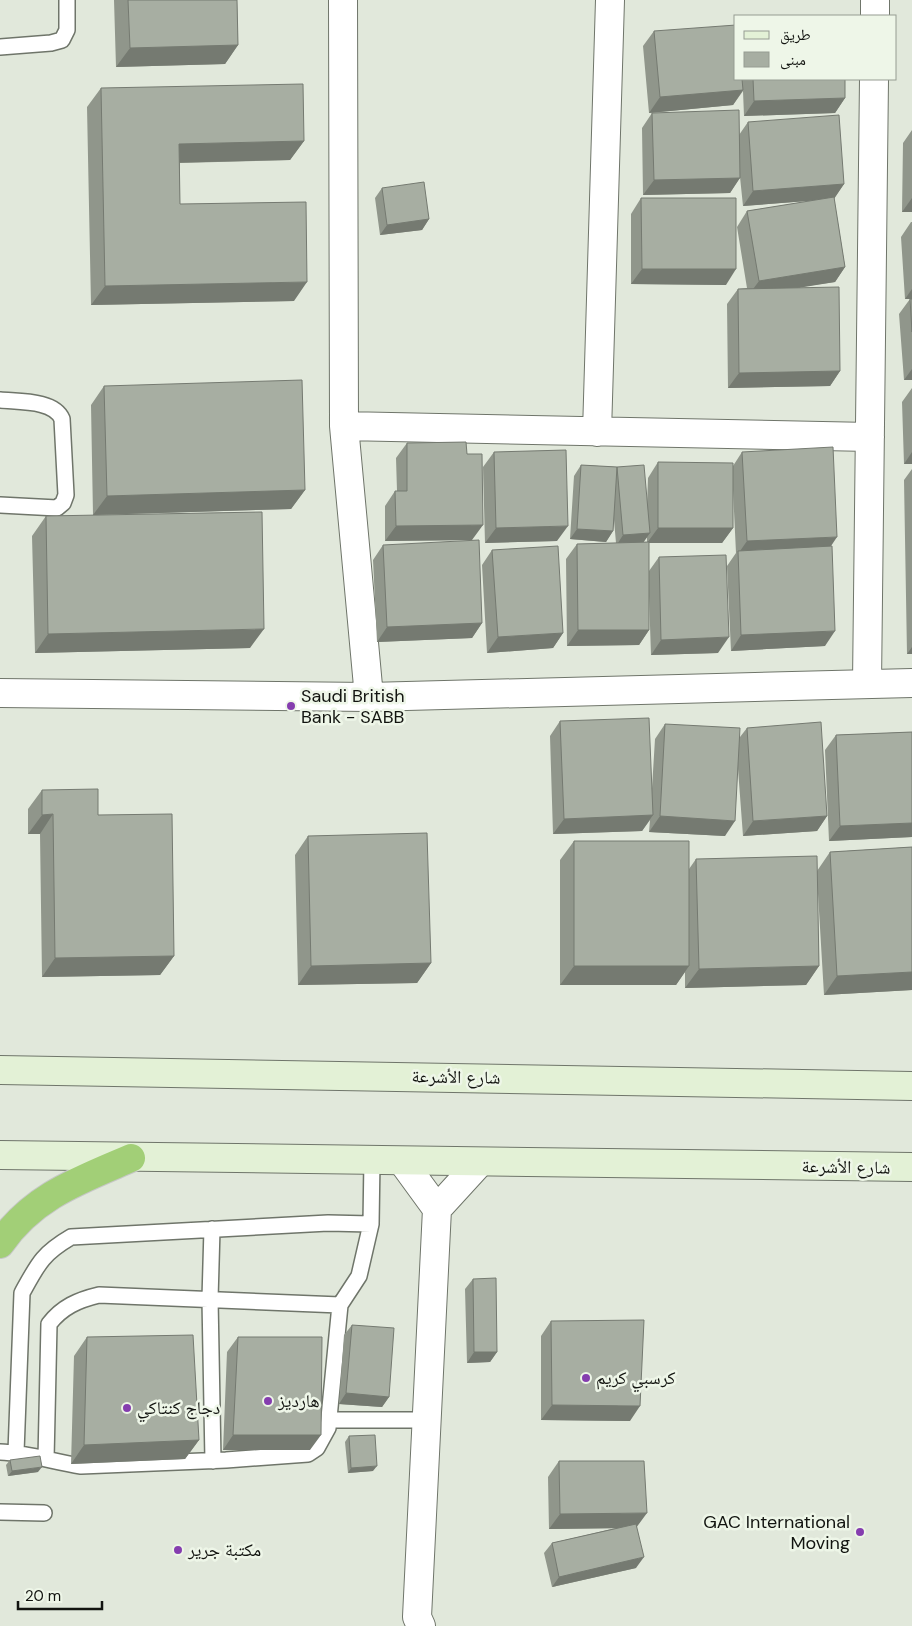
<svg xmlns="http://www.w3.org/2000/svg" width="912" height="1626" viewBox="0 0 912 1626" font-family="'DM Sans','Noto Naskh Arabic',sans-serif">
  <style>
    .lines { fill: none; stroke-linecap: round; stroke-linejoin: round }
    .lane-casing { stroke: #6f756a; stroke-width: 18 }
    .street-casing { stroke: #6f756a; stroke-width: 30 }
    .secondary-casing { stroke: #6f756a; stroke-width: 30 }
    .highway-casing { stroke: #c6c7c6; stroke-width: 30 }
    .lane { stroke: #fff; stroke-width: 15 }
    .street { stroke: #fff; stroke-width: 28 }
    .secondary { stroke: #e3f1d6; stroke-width: 28 }
    .highway { stroke: #a2cf77; stroke-width: 28 }
    .wall { fill: #90968b; fill-rule: evenodd }
    .shaded-wall { fill: #757a71 }
    .building { fill: #a7aea2; stroke: #757a71 }
    .poi-dot { fill: #853daf; stroke: #eef6e8; stroke-width: 2 }
    .labels { text-anchor: middle; dominant-baseline: central; stroke-width: 5; stroke-linejoin: round; paint-order: stroke }
    .poi-label { font-size: 18px; fill: #121410; stroke: #eef6e8; text-anchor: start }
    .street-label { font-size: 18px; fill: #121410; stroke: #eef6e8 }
  </style>
  <rect width="100%" height="100%" fill="#e1e8db"/>
  <g class="lines">
    <g class="lane-casing">
      <path id="lane" d="M0,47L51,43L62,40L67,30V0
        M0,400C19,402 54,400 62,419L66,495L63,503L57,508L0,505
        M212,1229L210,1299L213,1461
        M329,1420H426
        M0,1452C28,1453 54,1462 81,1466L226,1460L308,1454L317,1448L328,1428L340,1305
        M16,1452L22,1293C38,1264 42,1254 71,1237L328,1223L371,1224L372,1160
        M46,1459L49,1324C62,1307 78,1300 99,1295L340,1305L359,1276L371,1224
        M0,1512L44,1513"/>
    </g>
    <g class="street-casing">
      <path id="street" d="M343,0L344,426L369,697
        M875,16V0
        M344,426L870,437
        M597,432L610,0
        M867,684L874,79
        M0,693L369,697L912,683
        M402,1161L437,1209L480,1162
        M421,1626L417,1617L437,1209"/>
    </g>
    <g class="secondary-casing">
      <path id="secondary" d="M0,1070L912,1086
        M0,1155L912,1167"/>
    </g>
    <g class="highway-casing">
      <path id="highway" d="M0,1244C33,1196 80,1180 131,1158"/>
    </g>
    <use href="#lane" class="lane"/>
    <use href="#street" class="street"/>
    <use href="#secondary" class="secondary"/>
    <use href="#highway" class="highway"/>
  </g>
  <path class="wall" d="M114,0H237L238,45L225,64L116,67Z
    M654,31L736,79H845V98L835,113L744,116L743,91L733,105L649,113L643,46Z
    M101,88L304,141L290,160L180,163V204L294,301L91,305L87,107Z
    M652,113L739,135L748,122L844,184L834,198L845,267L835,282L800,287L840,371L830,386L728,388L727,304L738,289L747,288L737,227L747,211L818,200L743,206L740,177L730,193L643,195L642,128Z
    M912,130V212H902L903,143Z
    M382,188L429,219L422,230L380,235L375,198Z
    M641,198L726,285L631,284V214Z
    M911,222H912V299H905L901,237Z
    M910,299H912V380H904L899,314Z
    M104,386L305,490L291,509L93,515L91,405Z
    M912,388V464H904L902,402Z
    M407,443L467,454L472,540L385,541V506L395,491H397L396,458Z
    M494,452L557,541L485,543L483,467Z
    M742,452L831,547L825,646L731,651L727,566L736,553L733,490V528L722,543H649V571L659,557L718,653L651,655L649,596V630L639,645L567,646L566,559L577,544L616,543L614,520L613,531L606,542L570,539L574,476L581,465L617,467L647,506L648,478L658,462L733,466ZM647,537V542H643Z
    M912,469V654H907L904,480Z
    M46,516L250,648L35,653L32,536Z
    M383,545L482,623L472,638L377,642L373,560Z
    M492,550L563,633L553,648L487,653L482,565Z
    M560,721L652,788L655,739L665,724L740,737L747,728L827,816L817,831L743,836L738,769L725,836L649,832L650,820L642,831L553,834L550,736Z
    M912,732V837L829,841L825,750L836,735Z
    M42,790L98,815L174,956L160,975L42,977L40,834H28V809Z
    M308,836L431,963L417,983L298,985L295,855Z
    M574,841L689,869L696,859L817,871L830,852L912,847V990L824,995L817,877L819,966L806,985L685,988V972L676,985H560V860Z
    M473,1279L497,1352L490,1362L467,1363L465,1289Z
    M551,1321L630,1421L541,1420V1336Z
    M352,1325L389,1397L382,1407L339,1404L344,1335Z
    M87,1337L199,1440L185,1459L71,1464L74,1356Z
    M238,1337L310,1450H223L227,1352Z
    M349,1436L373,1471L348,1473L345,1442Z
    M10,1460L38,1472L8,1476L6,1465Z
    M559,1461L637,1527L636,1568L552,1587L544,1553L552,1543L616,1528L549,1529L548,1477Z"/>
  <path class="shaded-wall" d="M238,45L225,64L116,67L130,48Z
    M743,90L733,105L649,113L660,97Z
    M845,98L835,113L744,116L754,101Z
    M304,141L290,160L166,163L179,144Z
    M740,178L730,193L643,195L654,180Z
    M844,184L834,199L743,206L753,191Z
    M912,198V212H902Z
    M429,219L422,230L380,235L387,225Z
    M845,267L835,282L748,296L759,281Z
    M642,269H736L726,285L631,284Z
    M307,282L294,301L91,305L105,286Z
    M912,289V299H905Z
    M912,369V380H904Z
    M840,371L830,386L728,388L739,373Z
    M912,452V464H904Z
    M305,490L291,509L93,515L107,496Z
    M483,525L472,540L385,541L396,526Z
    M568,526L557,541L485,543L496,528Z
    M658,528H733L722,543H647Z
    M577,529L613,531L606,542L570,539Z
    M650,533L643,543L616,546L623,535Z
    M837,537L827,552L738,554L747,541Z
    M482,623L472,638L377,642L387,627Z
    M264,629L250,648L35,653L48,634Z
    M578,630H649L639,645L567,646Z
    M835,631L825,646L731,651L741,635Z
    M563,633L553,648L487,653L498,637Z
    M729,637L718,653L651,655L661,640Z
    M912,647V654H907Z
    M53,814L40,834H28L42,815Z
    M653,815L642,831L553,834L564,819Z
    M660,816L735,821L725,836L649,832Z
    M827,816L817,831L743,836L753,821Z
    M912,823V837L829,841L840,826Z
    M174,956L160,975L42,977L55,958Z
    M431,963L417,983L298,985L311,966Z
    M574,966H689L676,985H560Z
    M819,966L806,985L685,988L699,969Z
    M912,972V990L824,995L837,976Z
    M474,1352H497L490,1362L467,1363Z
    M346,1393L389,1397L382,1407L339,1404Z
    M552,1405L640,1406L630,1421L541,1420Z
    M233,1435H321L310,1450H223Z
    M199,1440L185,1459L71,1464L84,1445Z
    M377,1466L373,1471L348,1473L351,1468Z
    M42,1467L38,1472L8,1476L12,1471Z
    M647,1513L636,1528L549,1529L560,1514Z
    M644,1557L636,1568L552,1587L559,1577Z"/>
  <path class="building" d="M128,0H237L238,45L130,48Z
    M736,25V79H742L743,90L660,97L654,31Z
    M753,79H845V98L754,101Z
    M303,84L304,141L179,144L180,204L306,202L307,282L105,286L101,88Z
    M739,110L740,178L654,180L652,113Z
    M839,115L844,184L753,191L748,122Z
    M424,182L429,219L387,225L382,188Z
    M834,197L845,267L759,281L747,211Z
    M641,198H736V269H642Z
    M839,287L840,371L739,373L738,289Z
    M910,299H912V332Z
    M302,380L305,490L107,496L104,386Z
    M466,442L467,454H482L483,525L396,526L395,491H407V443Z
    M833,447L837,537L747,541L742,452Z
    M566,450L568,526L496,528L494,452Z
    M658,462L733,463V528H658Z
    M581,465L617,467L613,531L577,529Z
    M644,465L650,533L623,535L617,467Z
    M262,512L264,629L48,634L46,516Z
    M479,540L482,623L387,627L383,545Z
    M649,542V630H578L577,544Z
    M558,546L563,633L498,637L492,550Z
    M832,546L835,631L741,635L738,551Z
    M726,555L729,637L661,640L659,557Z
    M649,718L653,815L564,819L560,721Z
    M821,722L827,816L753,821L747,728Z
    M665,724L740,728L735,821L660,816Z
    M912,732V823L840,826L836,735Z
    M98,789V815L172,814L174,956L55,958L53,814L42,815V790Z
    M427,833L431,963L311,966L308,836Z
    M574,841H689V966H574Z
    M912,847V972L837,976L830,852Z
    M817,856L819,966L699,969L696,859Z
    M496,1278L497,1352H474L473,1279Z
    M644,1320L640,1406L552,1405L551,1321Z
    M352,1325L394,1328L389,1397L346,1393Z
    M193,1335L199,1440L84,1445L87,1337Z
    M238,1337H322L321,1435H233Z
    M375,1435L377,1466L351,1468L349,1436Z
    M40,1456L42,1467L12,1471L10,1460Z
    M559,1461H644L647,1513L560,1514Z
    M636,1524L644,1557L559,1577L552,1543Z"/>
  <g class="poi-dot">
    <circle cx="291" cy="706" r="5"/>
    <circle cx="586" cy="1378" r="5"/>
    <circle cx="268" cy="1401" r="5"/>
    <circle cx="127" cy="1408" r="5"/>
    <circle cx="860" cy="1532" r="5"/>
    <circle cx="178" cy="1550" r="5"/>
  </g>
  <g class="labels">
    <g class="poi-label">
      <text x="301" y="696">Saudi British<tspan x="301" dy="21">Bank - SABB</tspan></text>
      <text x="596" y="1378">كرسبي كريم</text>
      <text x="278" y="1401">هارديز</text>
      <text x="137" y="1408">دجاج كنتاكي</text>
      <text x="850" y="1522" text-anchor="end">GAC International<tspan x="850" dy="21">Moving</tspan></text>
      <text x="188" y="1550">مكتبة جرير</text>
    </g>
    <g class="street-label">
      <text transform="translate(456 1077) rotate(1)">شارع الأشرعة</text>
      <text transform="translate(846 1167) rotate(1)">شارع الأشرعة</text>
    </g>
  </g>
  <rect x="734" y="15" width="162" height="65" fill="#eef6e8" stroke="#969c92"/>
  <rect x="744" y="31" width="25" height="8" fill="#e3f1d6" stroke="#969c92"/>
  <text x="780" y="40" font-size="15" fill="#121410">طريق</text>
  <rect x="744" y="52" width="25" height="15" fill="#a7aea2" stroke="#969c92"/>
  <text x="780" y="65" font-size="15" fill="#121410">مبنى</text>
  <path d="M18 1601v8h84v-8" fill="none" stroke="#121410" stroke-width="2.5"/>
  <text x="25" y="1601" font-size="15" fill="#121410" stroke="#eef6e8" stroke-width="4" paint-order="stroke">20 m</text>
</svg>
